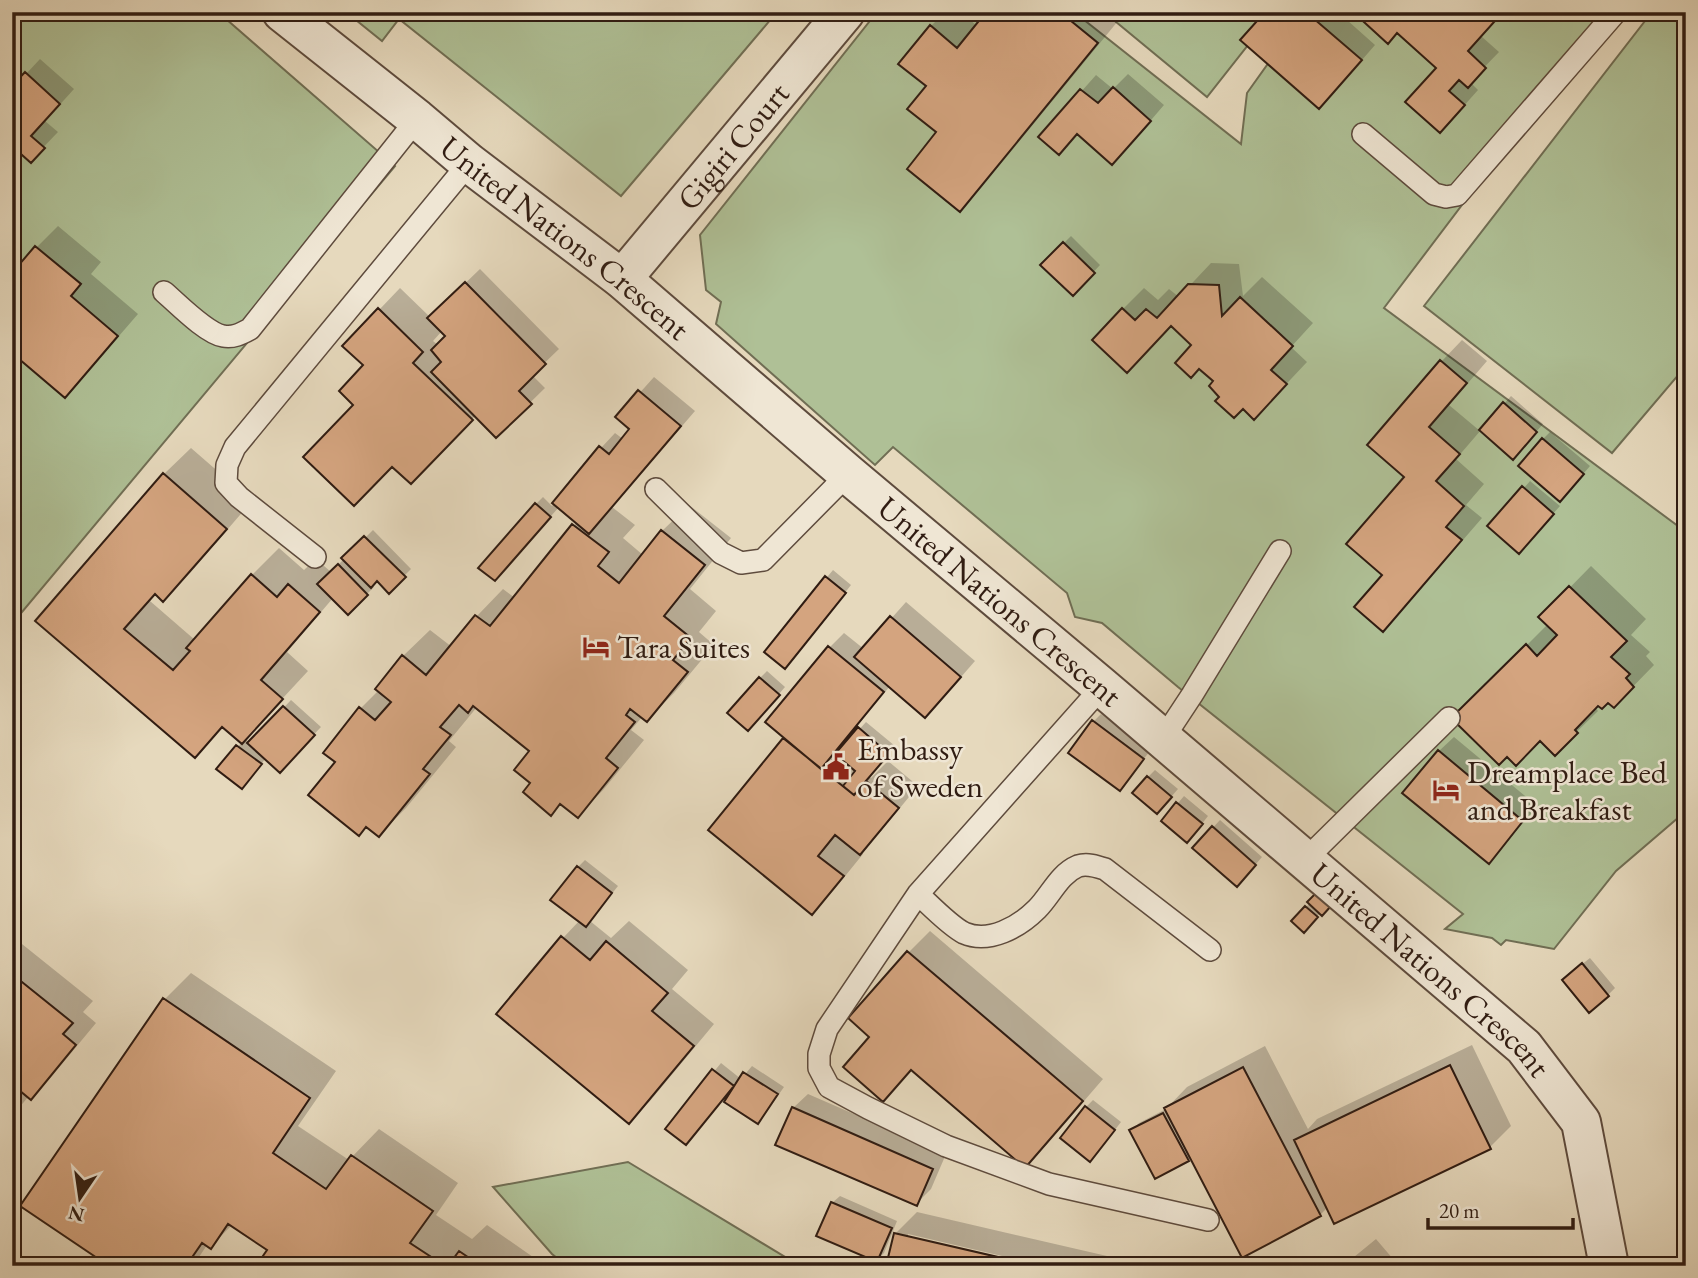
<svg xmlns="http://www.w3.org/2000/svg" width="1698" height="1278" viewBox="0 0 1698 1278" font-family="'EB Garamond',serif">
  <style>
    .green { fill: #afc096; stroke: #706e54; stroke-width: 2 }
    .shadow { fill: #0003; fill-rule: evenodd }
    .building { fill: #d4a47f; stroke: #301c12; stroke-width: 2 }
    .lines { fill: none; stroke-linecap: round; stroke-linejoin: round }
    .lane-casing { stroke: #5e4b3d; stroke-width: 24 }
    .street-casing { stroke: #5e4b3d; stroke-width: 42 }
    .lane { stroke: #efe6d4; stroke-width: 21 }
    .street { stroke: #efe6d4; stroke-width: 38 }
    .labels { text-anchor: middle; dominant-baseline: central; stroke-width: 5; stroke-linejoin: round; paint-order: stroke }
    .street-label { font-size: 32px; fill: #301c12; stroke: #efe6d4 }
    .poi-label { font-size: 32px; fill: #301c12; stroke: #efe6d4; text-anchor: start }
  </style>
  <rect width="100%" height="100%" fill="#e6d9bd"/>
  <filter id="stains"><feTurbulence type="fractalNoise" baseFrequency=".00286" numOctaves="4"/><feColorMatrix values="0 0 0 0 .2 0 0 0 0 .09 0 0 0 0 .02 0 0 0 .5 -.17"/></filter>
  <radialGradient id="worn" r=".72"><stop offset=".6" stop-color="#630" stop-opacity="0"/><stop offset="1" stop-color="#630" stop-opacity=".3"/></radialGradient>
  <path class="green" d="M12,12H218L395,166L12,624Z
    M346,12H777L621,196L399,19L382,41Z
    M877,12H1074L1241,144L1247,93L1305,12H1608L1384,308L1686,532V811L1616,871L1554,949L1506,940L1501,945L1492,938L1445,929L1463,914L1178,687L1102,623L1075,617L1067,593L893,447L875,465L716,324L721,302L706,290L700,235Z
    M1104,12H1274L1207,97Z
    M1652,12H1686V366L1612,453L1424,306Z
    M628,1162L800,1266H567L552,1254L493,1187Z"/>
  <path class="shadow" d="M945,12H961L977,26L988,12H1107L1118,21L981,188L959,209L939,132L928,86L900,64L931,26Z
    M1267,12H1338L1375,45L1334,92Z
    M1397,31L1481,36L1499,52L1470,82L1478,90L1454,117L1439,68Z
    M40,59L74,89L45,121L58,132L31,160L21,152L12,164V89Z
    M1128,74L1164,105L1127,148L1078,133L1041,137L1096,75L1113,89Z
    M58,226L101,262L91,274L138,314L86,374L65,395L12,275L37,247Z
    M1071,236L1100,265L1073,294L1042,265Z
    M1211,263L1239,264L1243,296L1262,277L1313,323L1291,347L1307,362L1275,396L1243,406L1222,397L1216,381L1194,344L1172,324L1149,349L1123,309L1144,288L1158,300L1169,289L1179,297Z
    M480,269L559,349L532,375L545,388L496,436L476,415L410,482L355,405L379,310L400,288L430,317ZM442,331L447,336L438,345L433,341Z
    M1462,340L1487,361L1449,405L1480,431L1511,396L1543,424L1520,450L1481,430L1456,459L1484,484L1466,505L1482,518L1404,608L1383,629L1384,575L1406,477L1441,362Z
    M654,377L695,411L612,507L635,525L623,538L643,555L662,531L689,505L731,538L690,589L716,611L699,632L714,645L674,693L647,720L643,716L631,730L644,740L604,789L578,816L532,782L531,751L477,707L449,741L456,747L406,808L379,835L337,762L360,709L379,690L403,656L430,630L452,647L477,616L503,589L515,598L577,522L559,507L502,572L536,504L543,497L552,506L601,448L615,433L623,439L632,428L618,417Z
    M1550,432L1590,466L1567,493L1543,439Z
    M191,448L252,501L190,573L163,599L157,593L150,601L195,640L252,575L279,548L304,570L316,559L331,572L373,530L411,569L389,591L377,578L371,585L374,587L348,613L333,598L287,652L308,671L245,739L250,743L291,700L321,727L280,770L266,758L249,780L219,769L242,742L224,726L195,756L37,621L164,474Z
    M1530,481L1560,506L1526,544L1524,488Z
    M1591,566L1646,619L1631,635L1650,652L1646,656L1654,665L1614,706L1608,700L1598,704L1595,707L1598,711L1555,753L1541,739L1454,718L1548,624L1541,617Z
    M833,570L851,585L792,660L766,651Z
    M906,602L975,661L940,701L890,686L844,742L846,744L866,722L895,746L869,776L871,778L888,761L918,786L881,831L860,852L863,854L833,891L812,912L710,830L786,738L767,722L830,647L844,633L864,649Z
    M767,671L785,687L755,722L760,678Z
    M1101,714L1150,751L1120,789L1094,721Z
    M1454,737L1537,806L1503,847L1488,861L1439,751Z
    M1155,770L1178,789L1164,805L1148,777Z
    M1184,796L1208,816L1194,834L1163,821Z
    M1220,820L1262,857L1244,878L1195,847Z
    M585,860L618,886L590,921L611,938L629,921L688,970L672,989L714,1024L650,1101L629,1122L563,938L580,920L578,867Z
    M1310,903L1321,912L1311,924L1293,921Z
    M930,931L1103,1079L1046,1145L1025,1166L913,1069L883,1099L871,1037L851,1018L909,952Z
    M12,936L93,1001L83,1012L96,1023L52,1076L31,1097L29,1096L12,1116Z
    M1590,958L1615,988L1608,995L1571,973Z
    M191,973L336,1071L298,1126L349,1160L379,1129L458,1183L436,1215L472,1239L487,1225L533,1257L527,1266H258L269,1250L232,1225L210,1247L207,1245L193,1266H112L164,1000Z
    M1472,1045L1511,1126L1490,1147L1335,1222L1328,1207L1320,1215L1191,1156L1188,1159L1132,1130L1139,1123L1166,1109L1187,1087L1265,1046L1308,1129L1317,1119Z
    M721,1063L741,1079L752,1066L784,1087L765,1114L758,1121L735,1083L693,1136L668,1128Z
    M808,1094L946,1154L931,1189L916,1204L793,1108Z
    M1093,1100L1121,1122L1097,1153L1086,1107Z
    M840,1196L897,1221L884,1253L877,1260L819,1235L832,1203Z
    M917,1212L1120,1259L1118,1266H1045L908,1234V1238L895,1234Z
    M1376,1239L1399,1266H1343Z"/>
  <path class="building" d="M986,12H1060L1098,43L960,212L907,169L936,132L907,109L926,86L898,64L930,25L957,48Z
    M1265,12H1306L1362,60L1319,109L1240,40Z
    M1353,12H1503L1468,51L1486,68L1468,88L1459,80L1449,91L1465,105L1440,133L1405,102L1436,68L1397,33L1388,44Z
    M25,72L60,104L31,136L45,148L31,163L12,146V86Z
    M1113,87L1151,121L1112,165L1077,134L1059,155L1038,137L1080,89L1098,103Z
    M1063,242L1095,273L1073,296L1040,265Z
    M35,246L81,284L71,296L118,336L65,398L12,353V273Z
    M465,282L546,364L519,391L532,404L496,438L431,372L441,362L431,350L445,336L427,318Z
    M1188,284L1219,285L1222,316L1240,297L1293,346L1271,370L1287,384L1254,420L1243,409L1234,418L1215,401L1219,397L1209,386L1213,381L1199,369L1191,378L1175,363L1191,345L1171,326L1127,373L1092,340L1122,308L1135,320L1146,309L1157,318Z
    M378,308L423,352L413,363L473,420L411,484L392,467L354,506L303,457L353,405L339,391L363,365L342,346Z
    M1440,360L1467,383L1429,427L1460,454L1436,481L1464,506L1446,527L1462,540L1383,632L1354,607L1382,575L1346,544L1404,477L1367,445Z
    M638,390L681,426L589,534L552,503L599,446L609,454L629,429L615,417Z
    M1503,402L1537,432L1513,460L1479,430Z
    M1542,438L1584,474L1560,502L1518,466Z
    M163,473L227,529L163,602L155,594L124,629L173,670L190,651L186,648L251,574L277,597L288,584L320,612L261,680L283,699L242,744L222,727L195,758L35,621Z
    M1522,486L1554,514L1519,554L1487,526Z
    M535,503L551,517L495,581L478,568Z
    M572,524L609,552L598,566L619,583L661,530L705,565L664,616L691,638L673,660L688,672L647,722L630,709L626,715L635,722L606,758L618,768L578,818L560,804L551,816L523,792L530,783L514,770L529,751L473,706L468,713L459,705L440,727L451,735L423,769L430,774L379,837L366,827L359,836L308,795L335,762L323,753L359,707L375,720L391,702L375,689L402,655L426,675L475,615L490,626Z
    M364,536L406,577L389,594L377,581L371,588L341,558Z
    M338,564L368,595L348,615L317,584Z
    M825,576L846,593L785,669L764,652Z
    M1569,586L1627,641L1611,657L1630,674L1626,678L1634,687L1614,708L1608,703L1602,709L1598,706L1575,730L1578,733L1555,756L1540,741L1516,766L1507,757L1499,765L1451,718L1526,644L1537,656L1557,635L1538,617Z
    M890,616L961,677L925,718L854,657Z
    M828,646L884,692L821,769L765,722Z
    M759,677L780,695L748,731L727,713Z
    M283,706L315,735L280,773L247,743Z
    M1092,720L1144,759L1120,791L1068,753Z
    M858,727L889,754L854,795L843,786L855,771L835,754Z
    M783,738L854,795L866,781L899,808L860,855L835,835L818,856L844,876L812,915L708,830Z
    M236,745L262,764L242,789L216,769Z
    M1438,750L1523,821L1489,864L1402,793Z
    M1147,776L1172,797L1157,814L1132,793Z
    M1176,802L1203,824L1187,843L1161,821Z
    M1212,826L1256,865L1237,887L1192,848Z
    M577,866L612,893L586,927L550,900Z
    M1316,893L1331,906L1322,916L1307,902Z
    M1305,906L1318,917L1304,933L1291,921Z
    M561,936L590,960L606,941L668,993L652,1011L694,1046L629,1124L496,1014Z
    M907,951L1083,1101L1025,1168L911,1070L883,1102L843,1067L869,1037L848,1018Z
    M1582,963L1609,996L1589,1013L1562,980Z
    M12,974L73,1023L63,1034L76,1045L31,1100L20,1091L12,1100Z
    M163,998L310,1098L273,1153L326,1189L351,1155L433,1211L410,1243L445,1266H256L267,1250L228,1224L211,1249L202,1243L186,1266H109L20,1206Z
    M1450,1065L1491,1149L1334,1224L1294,1140Z
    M1243,1067L1321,1216L1242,1258L1164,1108Z
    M712,1069L734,1086L686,1145L665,1129Z
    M743,1072L778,1094L758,1124L724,1102Z
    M1085,1106L1115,1130L1090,1162L1060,1138Z
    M792,1107L933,1169L917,1206L775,1145Z
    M1163,1113L1189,1161L1155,1179L1129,1130Z
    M831,1202L892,1228L877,1262L816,1236Z
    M894,1233L1037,1266H886Z
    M459,1251L481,1266H448Z"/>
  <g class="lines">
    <g class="lane-casing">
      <path id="lane" d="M1363,134L1434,194L1446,197L1457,195L1616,12
        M164,292C178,304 206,333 223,336C233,338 241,334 250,329L417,119
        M656,489L721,553L741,563L763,560L848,474
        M315,557L239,497L226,483L227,465L235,447L469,163
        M1102,687L918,894L827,1029L819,1054V1068L829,1087L868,1108L946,1146L1049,1184L1208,1220
        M1163,739L1192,695L1280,551
        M1305,860L1449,718
        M918,894C930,905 950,926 964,933C989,944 1019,927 1037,909C1051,895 1059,874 1078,866C1087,863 1096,866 1105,869L1210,950"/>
    </g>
    <g class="street-casing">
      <g id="street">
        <path id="s1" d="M282,12L417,119L469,163L622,279L848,474L1102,687L1524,1047L1581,1122L1609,1266"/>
        <path id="s2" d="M622,279L845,12"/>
      </g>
    </g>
    <use href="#lane" class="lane"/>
    <use href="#street" class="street"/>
  </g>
  <defs>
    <g id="hotel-bare" transform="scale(2.1)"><path d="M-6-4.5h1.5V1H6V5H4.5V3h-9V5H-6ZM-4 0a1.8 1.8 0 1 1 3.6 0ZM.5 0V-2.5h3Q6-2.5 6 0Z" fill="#8f2418" stroke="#efe6d4" stroke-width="2.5" paint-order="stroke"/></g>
    <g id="civic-bare" transform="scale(2.1)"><path d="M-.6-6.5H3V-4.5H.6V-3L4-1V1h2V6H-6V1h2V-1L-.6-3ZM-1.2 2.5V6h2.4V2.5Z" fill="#8f2418" stroke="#efe6d4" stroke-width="2.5" paint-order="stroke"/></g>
  </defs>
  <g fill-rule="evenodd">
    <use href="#hotel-bare" x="596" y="647"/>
    <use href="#civic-bare" x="836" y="767"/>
    <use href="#hotel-bare" x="1446" y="790"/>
  </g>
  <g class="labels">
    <g class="street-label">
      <text stroke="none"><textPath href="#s2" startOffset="173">Gigiri Court</textPath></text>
      <text stroke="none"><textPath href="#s1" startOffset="362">United Nations Crescent</textPath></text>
      <text stroke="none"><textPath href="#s1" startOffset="929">United Nations Crescent</textPath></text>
      <text stroke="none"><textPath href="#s1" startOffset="1496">United Nations Crescent</textPath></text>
    </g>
    <g class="poi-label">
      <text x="617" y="647">Tara Suites</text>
      <text x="857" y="749">Embassy<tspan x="857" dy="37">of Sweden</tspan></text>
      <text x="1467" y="772">Dreamplace Bed<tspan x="1467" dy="37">and Breakfast</tspan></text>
    </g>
  </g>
  <rect width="1698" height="1278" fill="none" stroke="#e6d9bd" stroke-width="42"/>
  <rect x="14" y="14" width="1670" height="1250" fill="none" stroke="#301c12" stroke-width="3.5"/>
  <rect x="21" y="21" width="1656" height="1236" fill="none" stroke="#301c12" stroke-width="2"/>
  <g transform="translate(80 1198) rotate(193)" stroke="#efe6d4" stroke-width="5" paint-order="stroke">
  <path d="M0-5L12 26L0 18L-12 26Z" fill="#301c12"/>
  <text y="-10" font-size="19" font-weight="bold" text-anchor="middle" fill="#301c12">N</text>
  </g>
  <path d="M1428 1218v10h145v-10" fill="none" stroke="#301c12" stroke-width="3.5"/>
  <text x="1439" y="1218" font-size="21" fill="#301c12" stroke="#efe6d4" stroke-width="5" paint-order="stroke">20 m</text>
  <rect width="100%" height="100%" filter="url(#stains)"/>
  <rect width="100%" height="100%" fill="url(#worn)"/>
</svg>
